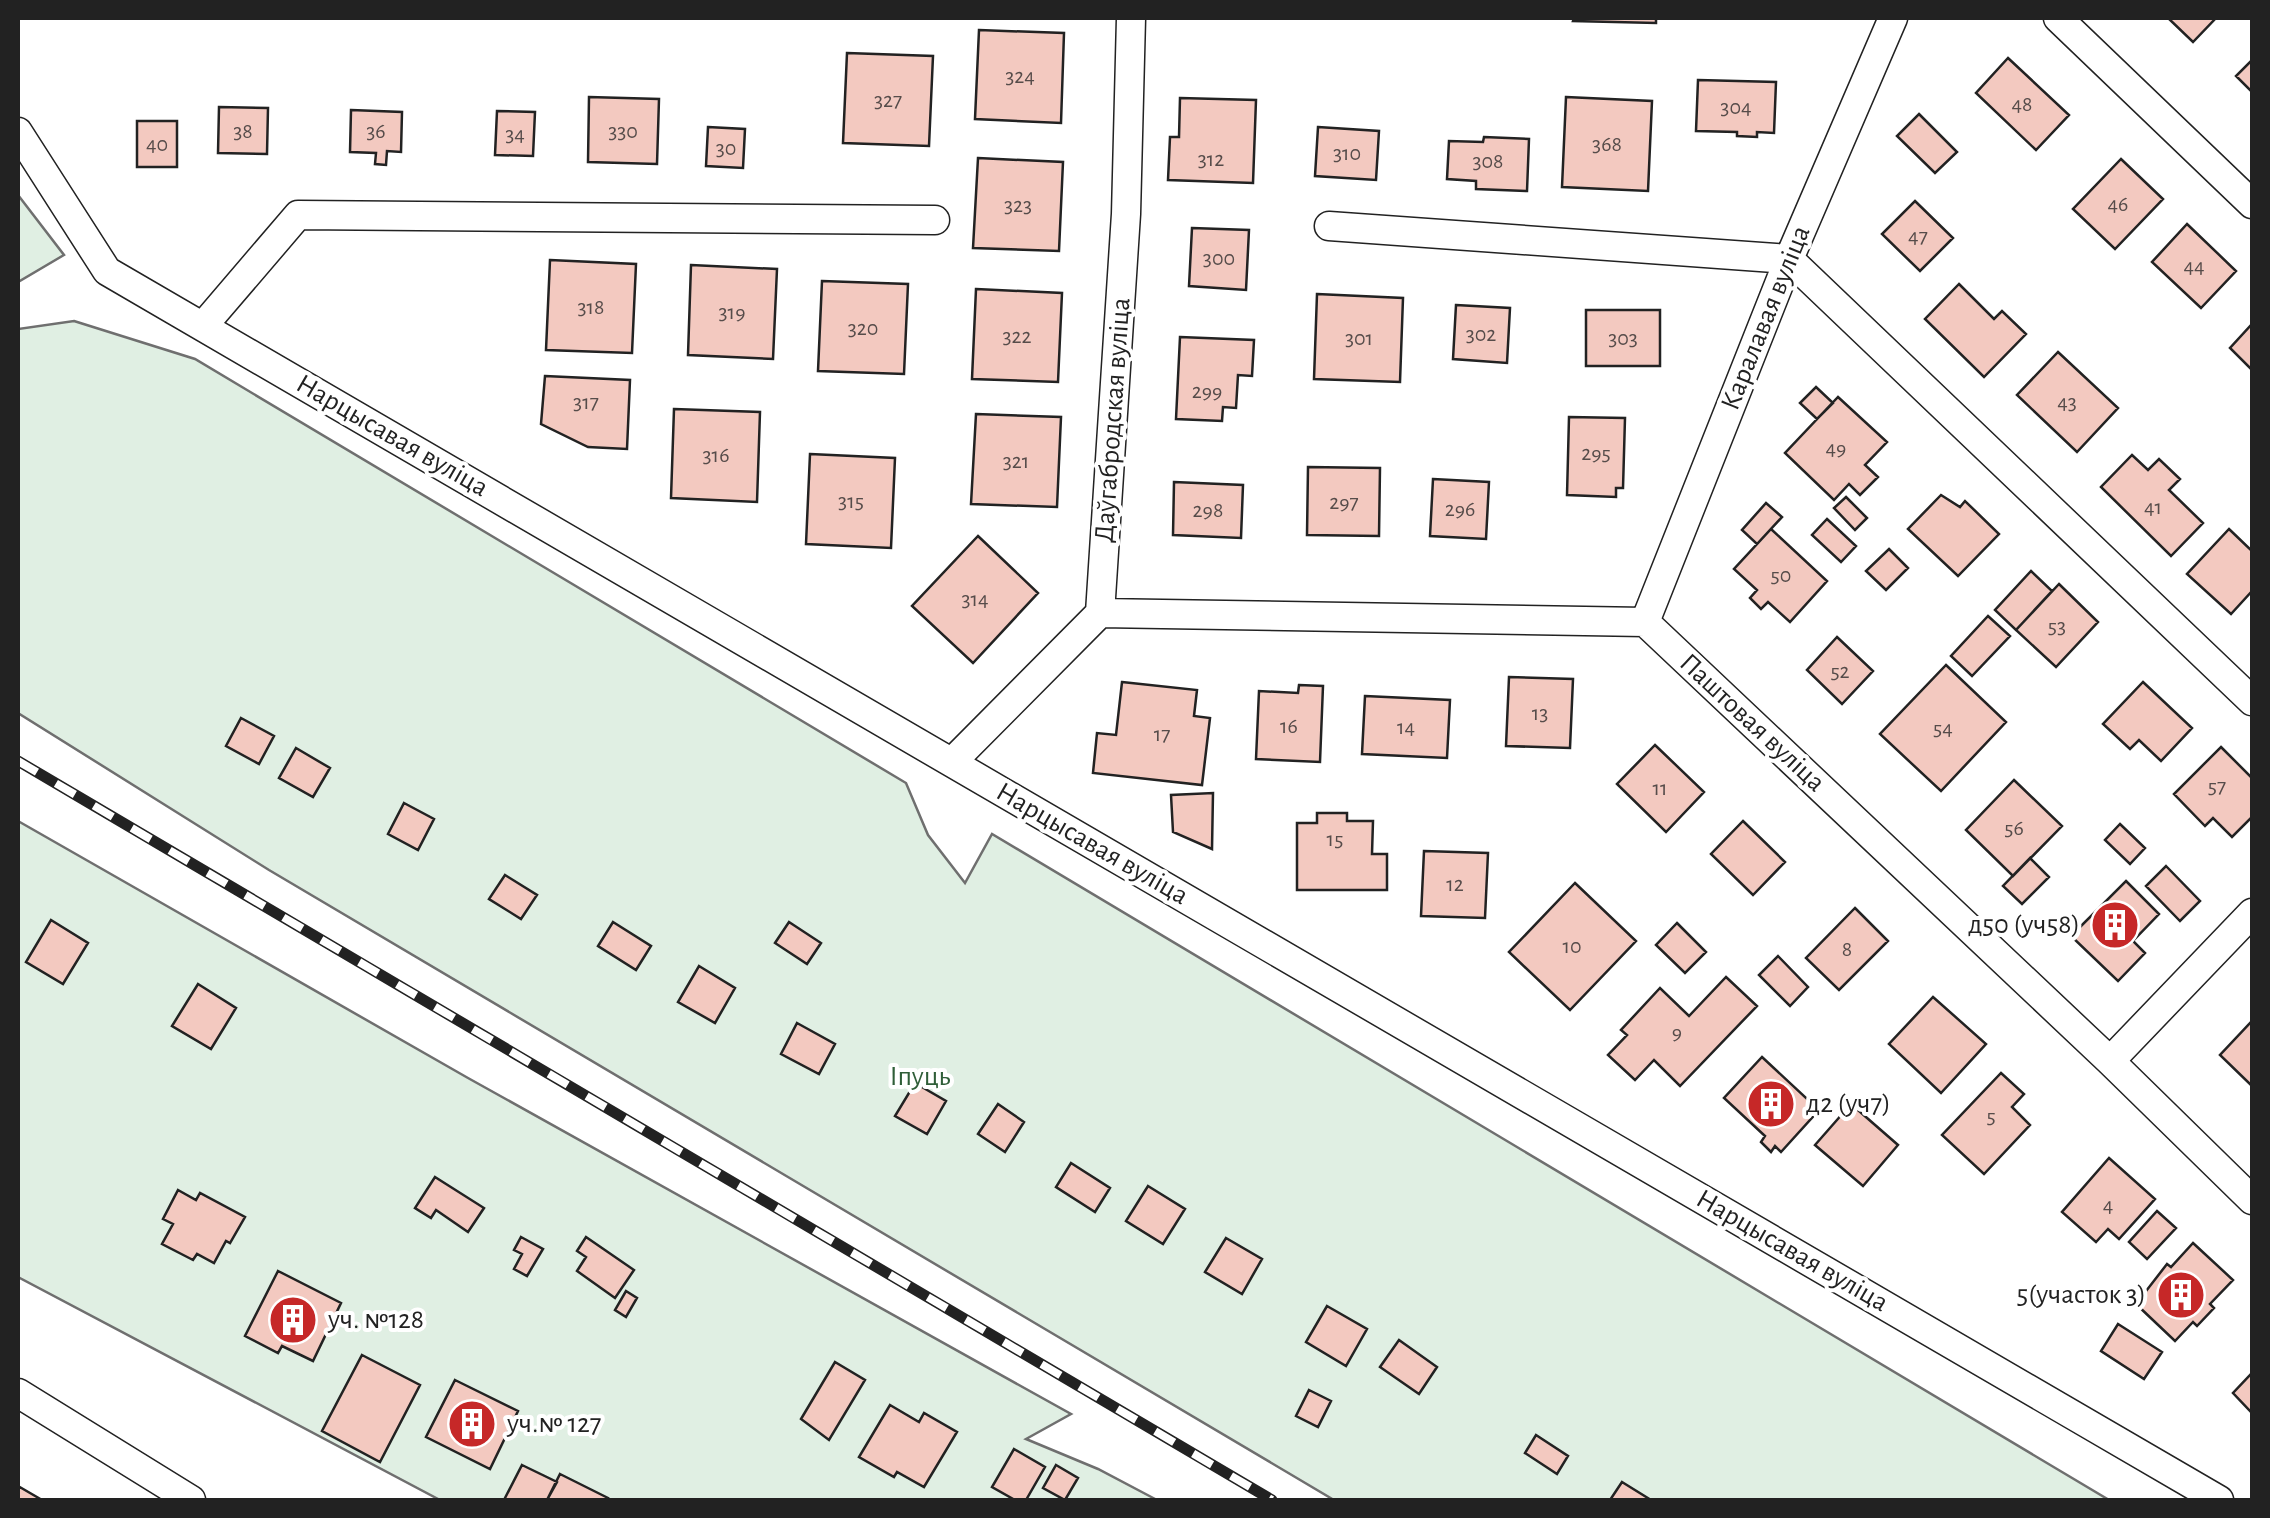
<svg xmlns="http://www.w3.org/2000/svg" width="2270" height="1518" viewBox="0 0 2270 1518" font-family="'Alegreya Sans',sans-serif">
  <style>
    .green { fill: #e0efe3; stroke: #6f6f6f; stroke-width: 2.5 }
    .building { fill: #f3c9c0; stroke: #222; stroke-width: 2.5 }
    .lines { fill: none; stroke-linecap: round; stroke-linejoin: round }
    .street-casing { stroke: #222; stroke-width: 31 }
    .street { stroke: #fff; stroke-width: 28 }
    .rail-casing { stroke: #222; stroke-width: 11 }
    .rail { stroke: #fff; stroke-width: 8; stroke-dasharray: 22; stroke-linecap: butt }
    .labels { text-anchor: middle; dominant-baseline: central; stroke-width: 8; stroke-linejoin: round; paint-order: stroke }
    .number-label { font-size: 22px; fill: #564c4a }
    .street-label { font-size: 28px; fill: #222; stroke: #fff }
    .poi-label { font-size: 28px; fill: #222; stroke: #fff; text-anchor: start }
    .park-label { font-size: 28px; fill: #2f5e38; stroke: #fff }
  </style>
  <rect width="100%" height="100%" fill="#fff"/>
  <path class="green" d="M18,195L64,255L18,282Z
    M74,321L195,359L906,783L928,835L965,883L992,834L2109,1500H1334L269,870L18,713V329Z
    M18,821L468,1078L1071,1414L1026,1439L1098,1469L1157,1500H440L18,1277Z"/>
  <path class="building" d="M1574,18H1656V23L1573,21Z
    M2168,18H2216L2193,42Z
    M979,30L1064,33L1061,123L975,119Z
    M847,53L933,56L929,146L843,143Z
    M2008,58L2069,115L2036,150L1976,93Z
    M2252,60V92L2236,76Z
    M1698,80L1776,82L1774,133L1757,132V137L1737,136V132L1696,131Z
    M589,97L659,99L657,164L588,162Z
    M1566,97L1652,101L1648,191L1562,187Z
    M1180,98L1256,100L1253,183L1168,180L1170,137H1179Z
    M219,107L268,108L267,154L218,153Z
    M351,110L402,112L401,152L387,151L386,165L375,164L376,153L350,152Z
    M497,111L535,112L533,156L495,155Z
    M1919,114L1957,152L1935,173L1897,136Z
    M137,121H177V167H137Z
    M708,127L745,129L743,168L706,166Z
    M1318,127L1379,131L1376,180L1315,176Z
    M1484,137L1529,139L1527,191L1476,189V181L1447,179L1449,141L1483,142Z
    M978,158L1063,162L1059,251L973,248Z
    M2121,159L2163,199L2115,249L2073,209Z
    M1915,201L1953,238L1920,271L1882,234Z
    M2187,224L2236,271L2201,308L2152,262Z
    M1192,228L1249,230L1246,290L1189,286Z
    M550,260L636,264L632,353L546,350Z
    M691,265L777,269L773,359L688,355Z
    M822,281L908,284L904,374L818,371Z
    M1959,284L1994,319L2002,311L2026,334L1984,377L1925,319Z
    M976,289L1062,293L1058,382L972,379Z
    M1317,294L1403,298L1400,382L1314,379Z
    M1456,305L1510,308L1507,363L1453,359Z
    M1586,310H1660V366H1586Z
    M2252,324V370L2230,348Z
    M1180,337L1254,340L1252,376L1238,375L1236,408L1223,407L1222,421L1176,419Z
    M2058,352L2118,408L2077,452L2017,395Z
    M545,376L630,380L627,449L588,447L541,424Z
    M1816,387L1833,403L1817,419L1800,403Z
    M1838,397L1887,442L1865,465L1878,477L1860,495L1849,484L1834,500L1785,453Z
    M674,409L760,412L757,502L671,498Z
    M976,414L1061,417L1057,507L971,504Z
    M1569,417L1625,418L1623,488H1616V497L1567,495Z
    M810,454L895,458L891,548L806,544Z
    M2132,455L2148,470L2159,459L2180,479L2169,490L2203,523L2171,556L2101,487Z
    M1308,467L1380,468L1379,536L1307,535Z
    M1433,479L1489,482L1486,539L1430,536Z
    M1174,482L1243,485L1241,538L1173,535Z
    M1941,495L1960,507L1965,501L1999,534L1958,576L1908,529Z
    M1846,497L1867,518L1855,530L1834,508Z
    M1766,503L1782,517L1757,544L1742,530Z
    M1827,519L1856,546L1841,562L1812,535Z
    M1771,529L1827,581L1790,622L1768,602L1761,609L1750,598L1757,590L1734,569Z
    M2229,529L2252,551V591L2231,614L2187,574Z
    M978,536L1038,593L973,663L912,606Z
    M1889,549L1908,568L1886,590L1866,571Z
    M2031,571L2052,591L2016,630L1995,610Z
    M2059,584L2098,622L2056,667L2016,630Z
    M1988,616L2010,636L1972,676L1951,656Z
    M1837,637L1873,671L1842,704L1807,670Z
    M1946,665L2006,722L1941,791L1880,734Z
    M1509,677L1573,679L1570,748L1506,746Z
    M1122,682L1197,690L1194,716L1210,718L1202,785L1093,773L1097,733L1116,735Z
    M2143,682L2192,728L2161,761L2139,740L2130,749L2103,724Z
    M1299,685L1323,686L1320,762L1256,759L1259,691L1298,693Z
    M1365,696L1450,700L1447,758L1362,754Z
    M241,718L274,736L259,764L226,746Z
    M1655,745L1704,792L1666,832L1617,784Z
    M2221,747L2252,778V817L2232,837L2213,818L2205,826L2174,794Z
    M296,748L330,768L313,797L279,778Z
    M2014,780L2062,826L2013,876L1966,830Z
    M1213,793L1212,849L1173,832L1171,795Z
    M404,803L434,819L418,850L388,834Z
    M1317,813H1347V821H1373L1372,854H1387V890H1297V823H1317Z
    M1743,821L1785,862L1753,895L1711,854Z
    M2120,824L2145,848L2130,864L2105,840Z
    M1424,851L1488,853L1485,918L1421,916Z
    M2030,858L2049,877L2022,904L2003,886Z
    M2166,866L2200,901L2180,921L2146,886Z
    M505,875L537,895L521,919L489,899Z
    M2126,881L2159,914L2133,941L2145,953L2118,981L2071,936Z
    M1575,883L1636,941L1570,1010L1509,952Z
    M1855,908L1888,941L1839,990L1806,958Z
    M51,920L88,943L63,984L26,962Z
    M613,922L651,946L636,970L598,946Z
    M789,922L821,943L807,964L775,943Z
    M1677,923L1706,952L1685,973L1656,945Z
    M1778,956L1808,987L1790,1006L1759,975Z
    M699,966L735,988L715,1023L678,1002Z
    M1726,977L1757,1006L1680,1086L1654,1060L1635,1080L1608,1055L1627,1035L1621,1030L1660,988L1689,1016Z
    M198,984L236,1008L211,1049L172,1026Z
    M1933,997L1986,1044L1941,1093L1889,1044Z
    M2252,1021V1086L2220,1055Z
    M797,1023L835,1044L819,1074L781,1054Z
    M1762,1057L1819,1110L1781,1152L1775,1146L1771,1152L1761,1142L1765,1136L1724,1098Z
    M2001,1073L2024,1094L2012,1107L2030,1125L1984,1174L1942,1135Z
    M915,1083L946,1101L927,1134L895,1116Z
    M998,1104L1024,1122L1005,1152L978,1134Z
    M1851,1104L1898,1145L1863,1186L1815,1145Z
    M2109,1158L2155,1199L2119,1239L2108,1229L2096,1242L2062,1212Z
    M1071,1163L1110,1188L1095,1212L1056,1187Z
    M435,1177L484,1208L468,1232L436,1210L431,1218L415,1208Z
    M1148,1186L1185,1209L1163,1244L1126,1221Z
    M178,1190L196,1200L200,1193L245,1217L230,1243L226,1241L214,1263L197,1254L193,1260L162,1244L173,1224L163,1219Z
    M2157,1211L2176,1228L2147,1259L2129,1242Z
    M521,1237L543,1249L527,1276L514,1269L522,1254L514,1250Z
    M586,1237L634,1270L615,1298L577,1271L586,1257L577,1251Z
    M1226,1238L1262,1259L1242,1294L1205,1272Z
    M2193,1243L2233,1280L2210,1304L2214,1308L2197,1326L2193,1322L2175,1341L2136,1304L2167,1264L2171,1267Z
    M278,1271L341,1303L313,1361L282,1346L278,1353L245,1336Z
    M626,1291L637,1298L626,1317L615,1310Z
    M1327,1306L1367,1329L1346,1366L1306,1342Z
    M2118,1324L2162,1352L2144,1379L2101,1351Z
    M1399,1340L1437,1367L1419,1394L1380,1367Z
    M362,1355L420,1385L380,1462L322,1431Z
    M835,1362L865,1380L829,1440L801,1419Z
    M2252,1373V1413L2233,1393Z
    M455,1380L518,1411L490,1469L426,1437Z
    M1309,1390L1331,1401L1318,1427L1296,1416Z
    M890,1405L919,1422L924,1413L957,1432L924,1487L897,1472L894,1477L859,1457Z
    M1536,1435L1568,1456L1557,1474L1525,1453Z
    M1014,1449L1045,1467L1026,1500H1015L992,1487Z
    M522,1465L557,1482L547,1500H504Z
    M1056,1465L1078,1478L1065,1500L1043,1488Z
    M560,1474L608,1498L607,1500H547Z
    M1622,1482L1651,1500H1610Z
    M18,1486L42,1500H18Z"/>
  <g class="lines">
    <g class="street-casing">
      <path id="street" d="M2058,18L2252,204
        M18,132L107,271L2219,1500
        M1329,226L1789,259L2252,701
        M203,326L298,215L935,220
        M1100,613L1645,622L2110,1061L2252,1200
        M1645,622L1789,259L1893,18
        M952,762L1100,613L1126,214L1131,18
        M2110,1061L2252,913
        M18,1393L191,1500"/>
    </g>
    <use href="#street" class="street"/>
    <g class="rail-casing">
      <path id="rail" d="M18,761L1272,1500"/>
    </g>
    <use href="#rail" class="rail"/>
  </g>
  <defs>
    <g id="building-disc" transform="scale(2.5)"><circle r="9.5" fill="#c62828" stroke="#fff"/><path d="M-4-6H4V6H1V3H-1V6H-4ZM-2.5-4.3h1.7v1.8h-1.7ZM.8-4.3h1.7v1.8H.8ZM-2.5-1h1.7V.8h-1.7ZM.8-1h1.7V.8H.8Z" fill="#fff"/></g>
  </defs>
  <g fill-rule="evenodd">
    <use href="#building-disc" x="2115" y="925"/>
    <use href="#building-disc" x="1771" y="1104"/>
    <use href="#building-disc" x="2181" y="1295"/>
    <use href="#building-disc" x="293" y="1320"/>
    <use href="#building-disc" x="472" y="1424"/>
  </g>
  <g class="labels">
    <g class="number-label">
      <text x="1020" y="76">324</text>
      <text x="888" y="100">327</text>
      <text x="2022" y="104">48</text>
      <text x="1736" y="107">304</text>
      <text x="243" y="131">38</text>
      <text x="376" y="131">36</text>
      <text x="623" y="131">330</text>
      <text x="515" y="134">34</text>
      <text x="157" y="144">40</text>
      <text x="1607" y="144">368</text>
      <text x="726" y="148">30</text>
      <text x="1347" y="153">310</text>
      <text x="1211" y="159">312</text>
      <text x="1488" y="161">308</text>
      <text x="2118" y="204">46</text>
      <text x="1018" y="205">323</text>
      <text x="1918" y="236">47</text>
      <text x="1219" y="258">300</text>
      <text x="2194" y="266">44</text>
      <text x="591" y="307">318</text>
      <text x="732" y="312">319</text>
      <text x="863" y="328">320</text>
      <text x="1481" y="334">302</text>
      <text x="1017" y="336">322</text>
      <text x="1359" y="338">301</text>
      <text x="1623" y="338">303</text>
      <text x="1207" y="391">299</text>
      <text x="586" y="402">317</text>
      <text x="2067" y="402">43</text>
      <text x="1836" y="448">49</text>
      <text x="1596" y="453">295</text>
      <text x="716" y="455">316</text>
      <text x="1016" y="461">321</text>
      <text x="851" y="501">315</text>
      <text x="1344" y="502">297</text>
      <text x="2153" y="507">41</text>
      <text x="1460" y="509">296</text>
      <text x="1208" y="510">298</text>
      <text x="1781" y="575">50</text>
      <text x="975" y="599">314</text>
      <text x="2057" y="626">53</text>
      <text x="1840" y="671">52</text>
      <text x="1540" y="713">13</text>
      <text x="1289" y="726">16</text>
      <text x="1406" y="727">14</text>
      <text x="1943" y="728">54</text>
      <text x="1162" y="734">17</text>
      <text x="2217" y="786">57</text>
      <text x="1660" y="788">11</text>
      <text x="2014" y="828">56</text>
      <text x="1335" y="839">15</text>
      <text x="1455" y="884">12</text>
      <text x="1572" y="946">10</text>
      <text x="1847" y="949">8</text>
      <text x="1677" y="1032">9</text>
      <text x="1991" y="1116">5</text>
      <text x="2108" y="1205">4</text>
    </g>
    <g class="street-label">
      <text transform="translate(1766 318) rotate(-68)">Каралавая вуліца</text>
      <text transform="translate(1113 420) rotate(-86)">Даўгабродская вуліца</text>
      <text transform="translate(392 436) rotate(30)">Нарцысавая вуліца</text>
      <text transform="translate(1752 723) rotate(43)">Паштовая вуліца</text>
      <text transform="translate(1092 844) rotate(30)">Нарцысавая вуліца</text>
      <text transform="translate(1792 1251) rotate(30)">Нарцысавая вуліца</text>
    </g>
    <g class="poi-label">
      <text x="2080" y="925" text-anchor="end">д50 (уч58)</text>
      <text x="1806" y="1104">д2 (уч7)</text>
      <text x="2146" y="1295" text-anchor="end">5(участок 3)</text>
      <text x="328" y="1320">уч. №128</text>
      <text x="507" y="1424">уч.№ 127</text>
    </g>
    <g class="park-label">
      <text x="920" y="1077">Іпуць</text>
    </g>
  </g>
  <rect width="2270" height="1518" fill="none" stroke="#222222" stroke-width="40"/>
</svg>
